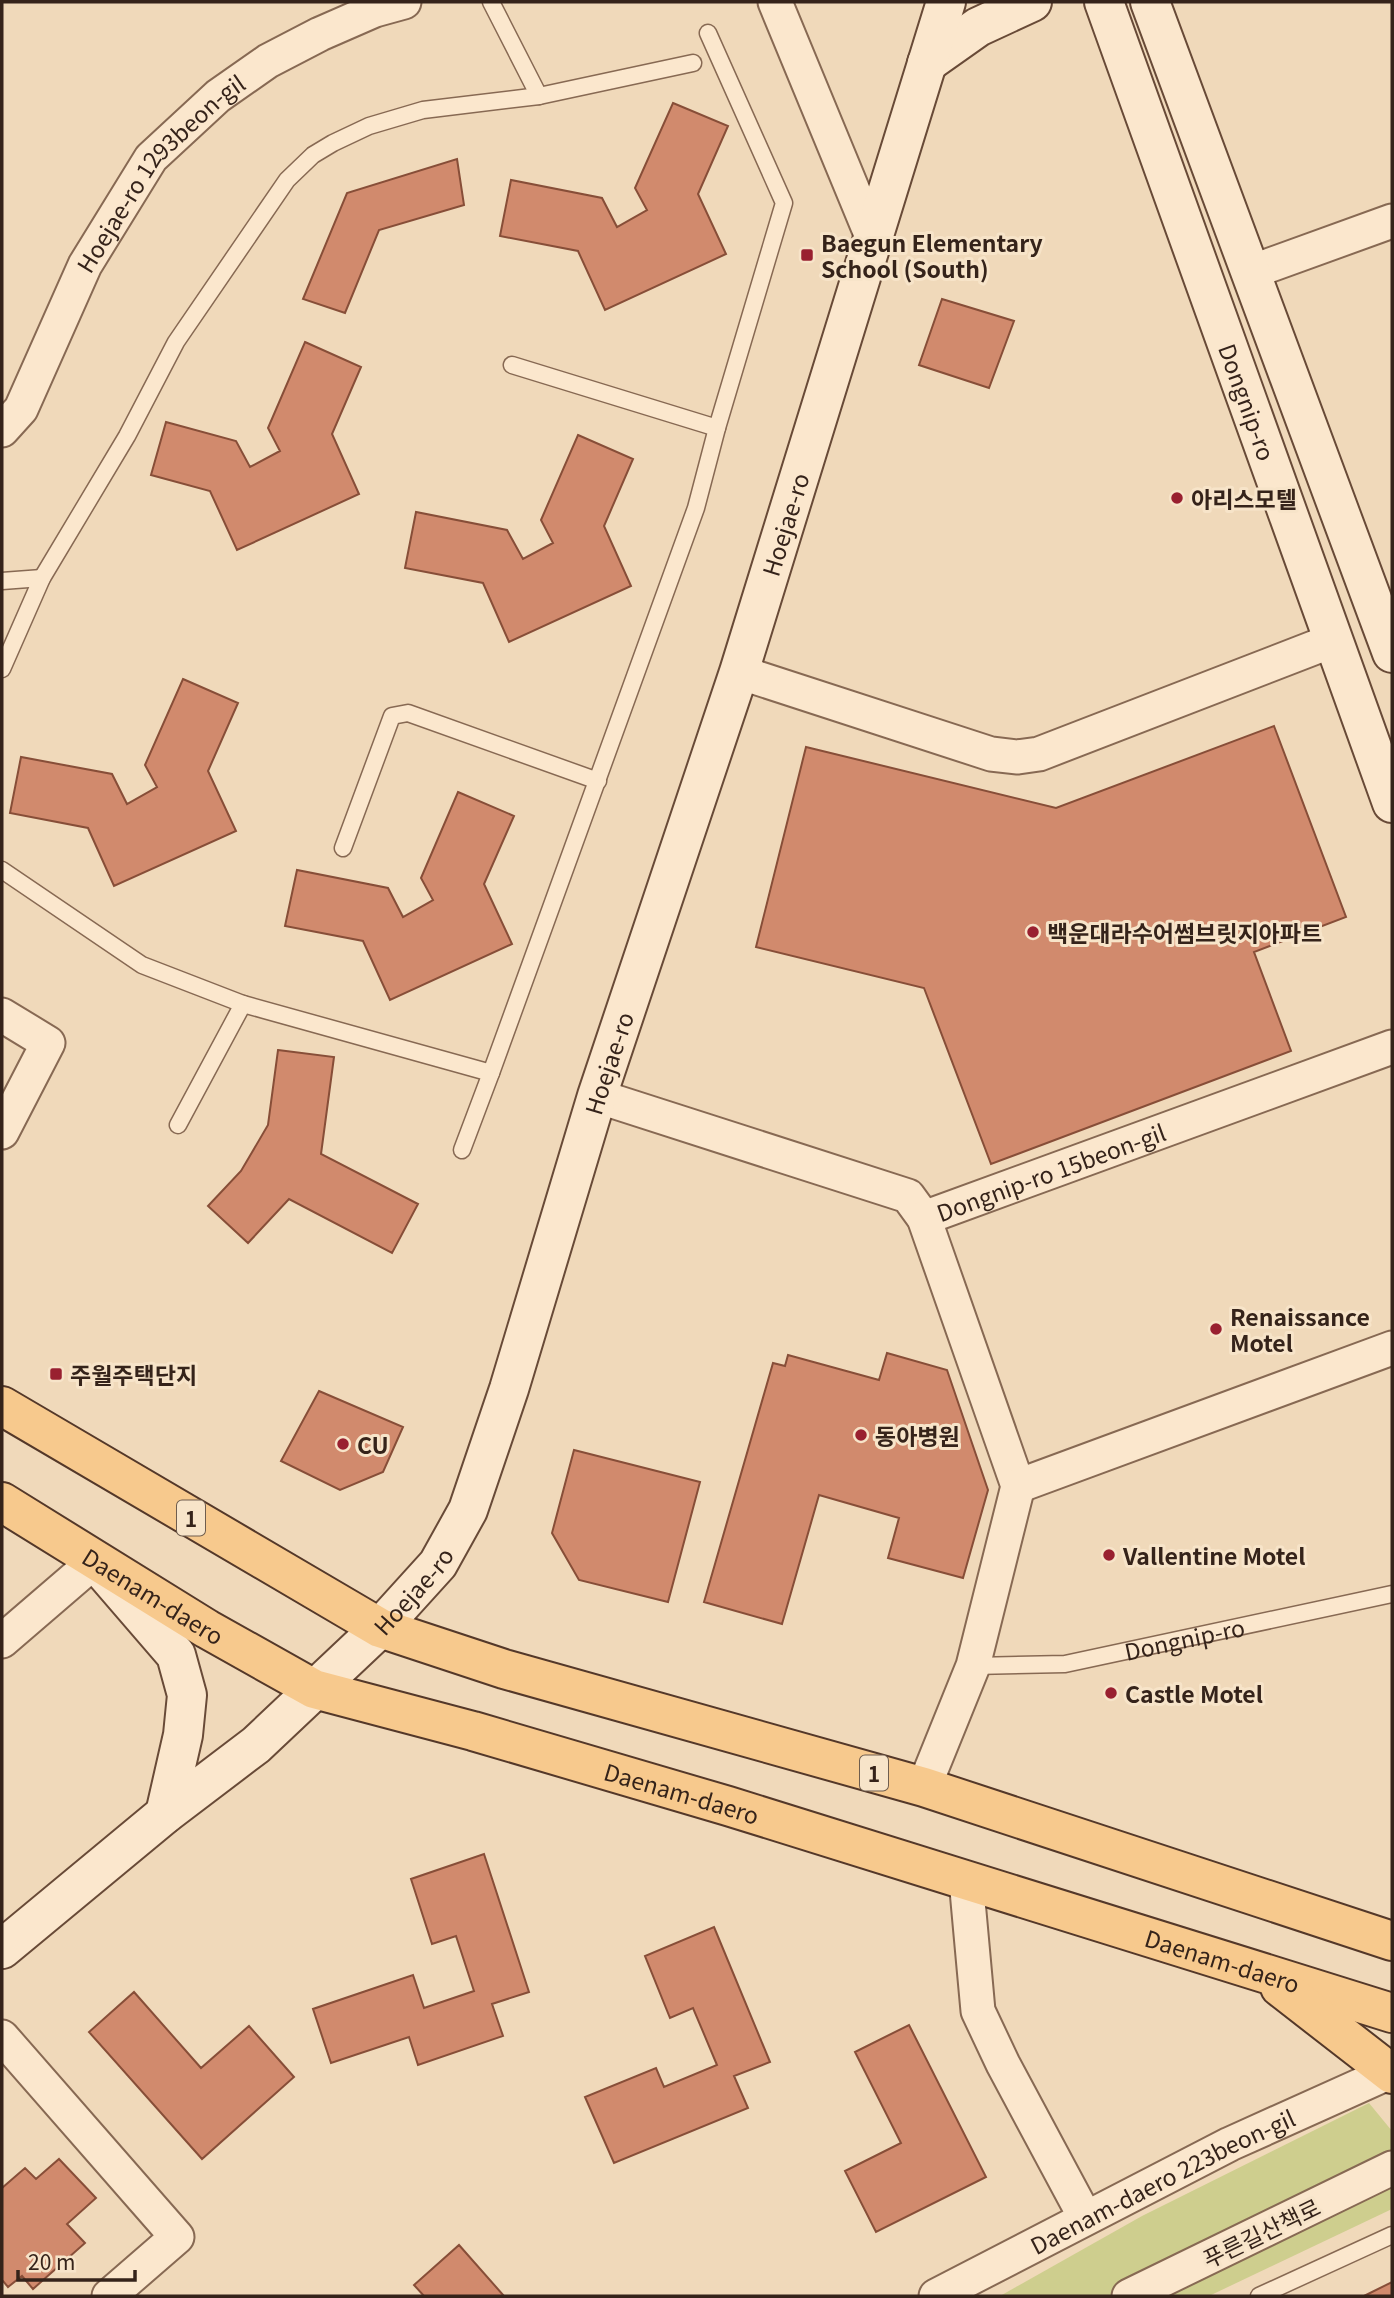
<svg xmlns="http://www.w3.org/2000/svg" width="1394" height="2298" viewBox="0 0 1394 2298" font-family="Georgia,'Noto Sans KR',serif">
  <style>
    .green { fill: #cece8e }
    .building { fill: #d18a6d; stroke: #874e38; stroke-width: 2 }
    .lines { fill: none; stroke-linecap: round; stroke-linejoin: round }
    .lane-casing { stroke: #876953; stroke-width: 19 }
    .street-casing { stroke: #876953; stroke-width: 37 }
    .secondary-casing { stroke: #684a37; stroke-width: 42 }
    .primary-casing { stroke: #543829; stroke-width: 42 }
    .lane { stroke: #fbe7cd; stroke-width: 16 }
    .street { stroke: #fbe7cd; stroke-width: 33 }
    .secondary { stroke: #fbe7cd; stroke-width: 38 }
    .primary { stroke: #f7c98d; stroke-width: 38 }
    .poi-dot { fill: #992030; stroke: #f7e4c9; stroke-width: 2.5 }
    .labels { text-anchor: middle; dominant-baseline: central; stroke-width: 6; stroke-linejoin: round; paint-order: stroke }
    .shield { fill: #f7e4c9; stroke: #6f5d4e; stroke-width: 2 }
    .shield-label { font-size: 21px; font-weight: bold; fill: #35231a }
    .street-label { font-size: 23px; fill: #35231a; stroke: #f7e4c9 }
    .poi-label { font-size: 23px; font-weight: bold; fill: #35231a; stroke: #f7e4c9; text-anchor: start }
  </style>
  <rect width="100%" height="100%" fill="#f0d9ba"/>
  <path class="green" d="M1369,2103L1392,2131V2209L1209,2296H1000L1142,2216Z"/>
  <path class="building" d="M673,103L728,126L698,194L726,254L605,310L578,251L500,236L511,180L602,198L617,227L647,210L635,188Z
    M457,159L464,205L379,230L345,313L303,299L347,193Z
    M942,299L1014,321L989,388L919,365Z
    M305,342L361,367L332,434L359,494L237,550L210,491L151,475L166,422L236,441L250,467L280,451L268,428Z
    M578,435L633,459L604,526L631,586L509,642L483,583L405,568L416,512L507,530L523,559L553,543L541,520Z
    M183,679L238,703L208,771L236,831L114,886L88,828L10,813L21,757L112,774L127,804L157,787L145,765Z
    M1274,726L1346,917L1254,952L1291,1051L991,1164L924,988L756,947L806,747L1056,808Z
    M458,792L514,816L484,884L512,944L390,1000L363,941L285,926L297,870L388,888L403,917L433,900L421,878Z
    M278,1050L334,1057L321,1154L418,1204L392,1253L289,1199L248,1243L208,1206L241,1171L268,1125Z
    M887,1353L947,1370L988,1490L963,1578L888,1558L899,1518L819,1495L782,1624L704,1602L773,1363L785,1366L788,1355L879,1380Z
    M319,1391L403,1427L383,1472L340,1490L281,1461Z
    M574,1450L700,1482L668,1602L579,1580L552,1533Z
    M484,1854L529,1992L492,2004L503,2036L418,2065L409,2037L331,2063L313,2009L413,1975L424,2008L474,1991L456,1936L432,1944L411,1879Z
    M714,1927L770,2062L734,2076L748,2108L614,2163L585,2097L656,2068L664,2087L717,2065L693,2008L670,2018L645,1956Z
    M134,1992L201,2068L249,2026L294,2077L202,2159L89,2032Z
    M909,2025L986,2177L876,2232L845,2171L901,2143L855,2052Z
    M59,2159L96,2198L67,2224L85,2243L33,2289L22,2276L8,2287L2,2280V2188L25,2168L36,2179Z
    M459,2245L504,2296H424L414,2285Z
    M1392,2282V2296H1364Z"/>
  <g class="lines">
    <g class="lane-casing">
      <g id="lane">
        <path d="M491,2L539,96"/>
        <path d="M512,365L717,428"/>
        <path d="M2,581L42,578"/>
        <path d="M2,669L42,578L127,436L176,342L287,180L313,155L333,143L369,126L423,110L539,96L693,63"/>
        <path d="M343,848L392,716L408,713L598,781"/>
        <path d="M2,870L142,965L243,1004L491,1073L696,508L717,428L784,203L708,33"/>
        <path d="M178,1125L243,1004"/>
        <path d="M462,1150L491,1073"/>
        <path id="s1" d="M973,1666L1065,1664L1392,1594"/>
        <path d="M1259,2296L1392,2235"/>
      </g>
    </g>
    <g class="street-casing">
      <g id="street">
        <path d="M775,2L873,239"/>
        <path d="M1251,272L1392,221"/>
        <path id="s2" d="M2,430L21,409L85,265L151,158L218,96L268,61L320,34L375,10L404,2"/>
        <path d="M739,672L991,754L1018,757L1039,754L1334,640"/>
        <path d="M2,1015L48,1043L2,1132"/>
        <path d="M597,1096L908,1196L924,1218L1018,1486L973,1666L924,1787"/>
        <path id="s3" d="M924,1218L1392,1047"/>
        <path d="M1018,1486L1392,1348"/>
        <path d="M2,1641L95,1561"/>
        <path d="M966,1879L978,2011L1003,2064L1085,2217"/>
        <path d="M2,2037L177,2237L109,2296"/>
        <path id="s4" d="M936,2296L1230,2144L1390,2072"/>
        <path d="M1129,2296L1392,2168"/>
      </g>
    </g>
    <g class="secondary-casing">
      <g id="secondary">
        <path id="s5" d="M1104,2L1392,803"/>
        <path d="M1150,2L1392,653"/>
        <path d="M927,63L978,27L1032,2"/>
        <path d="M101,1568L176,1655L187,1695L183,1735L165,1814"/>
        <path id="s6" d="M2,1949L165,1814L256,1745L380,1628L438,1564L468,1510L509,1389L597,1096L739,672L946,2"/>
      </g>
    </g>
    <g class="primary-casing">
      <g id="primary">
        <path d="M2,1406L380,1628L504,1669L924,1787L1392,1941"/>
        <path id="s7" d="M2,1502L207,1629L314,1689L473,1731L728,1806L1392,2013"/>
        <path d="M1280,1987L1392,2074"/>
      </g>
    </g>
    <use href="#lane" class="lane"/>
    <use href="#street" class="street"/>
    <use href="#secondary" class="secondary"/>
    <use href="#primary" class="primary"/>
  </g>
  <g class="poi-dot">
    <rect x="800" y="248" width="14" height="14" rx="3.5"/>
    <circle cx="1177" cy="498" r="7"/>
    <circle cx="1033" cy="932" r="7"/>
    <circle cx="1216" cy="1329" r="7"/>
    <rect x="49" y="1367" width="14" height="14" rx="3.5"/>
    <circle cx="861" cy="1435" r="7"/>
    <circle cx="343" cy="1444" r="7"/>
    <circle cx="1109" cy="1555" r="7"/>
    <circle cx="1111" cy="1693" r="7"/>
  </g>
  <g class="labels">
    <g class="shield">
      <rect x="177" y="1500.5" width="28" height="35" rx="5"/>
      <rect x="860" y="1755.5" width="28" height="35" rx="5"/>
    </g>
    <g class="shield-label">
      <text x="191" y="1518">1</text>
      <text x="874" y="1773">1</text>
    </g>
    <g class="street-label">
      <text stroke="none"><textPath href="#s2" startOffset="306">Hoejae-ro 1293beon-gil</textPath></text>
      <text stroke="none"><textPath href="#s5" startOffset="425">Dongnip-ro</textPath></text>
      <text stroke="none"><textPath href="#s6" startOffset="1680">Hoejae-ro</textPath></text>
      <text stroke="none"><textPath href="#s6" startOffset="1113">Hoejae-ro</textPath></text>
      <text stroke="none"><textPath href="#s3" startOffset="135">Dongnip-ro 15beon-gil</textPath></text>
      <text stroke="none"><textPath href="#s6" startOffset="546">Hoejae-ro</textPath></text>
      <text stroke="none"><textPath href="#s7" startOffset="178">Daenam-daero</textPath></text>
      <text stroke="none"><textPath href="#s1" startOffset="214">Dongnip-ro</textPath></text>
      <text stroke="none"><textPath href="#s7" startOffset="746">Daenam-daero</textPath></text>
      <text stroke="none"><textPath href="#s7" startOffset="1312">Daenam-daero</textPath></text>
      <text stroke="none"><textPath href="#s4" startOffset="254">Daenam-daero 223beon-gil</textPath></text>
      <text transform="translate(1261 2232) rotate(-26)">푸른길산책로</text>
    </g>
    <g class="poi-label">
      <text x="821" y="242">Baegun Elementary<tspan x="821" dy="26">School (South)</tspan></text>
      <text x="1191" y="498">아리스모텔</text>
      <text x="1047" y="932">백운대라수어썸브릿지아파트</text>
      <text x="1230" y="1316">Renaissance<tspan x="1230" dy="26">Motel</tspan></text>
      <text x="70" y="1374">주월주택단지</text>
      <text x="875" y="1435">동아병원</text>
      <text x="357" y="1444">CU</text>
      <text x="1123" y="1555">Vallentine Motel</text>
      <text x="1125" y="1693">Castle Motel</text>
    </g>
  </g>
  <rect width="1394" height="2298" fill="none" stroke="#35231a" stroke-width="7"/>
  <path d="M18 2270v10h117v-10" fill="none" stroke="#35231a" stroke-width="3.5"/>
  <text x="28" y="2270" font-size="21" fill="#35231a" stroke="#f7e4c9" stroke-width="5" paint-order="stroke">20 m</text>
</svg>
